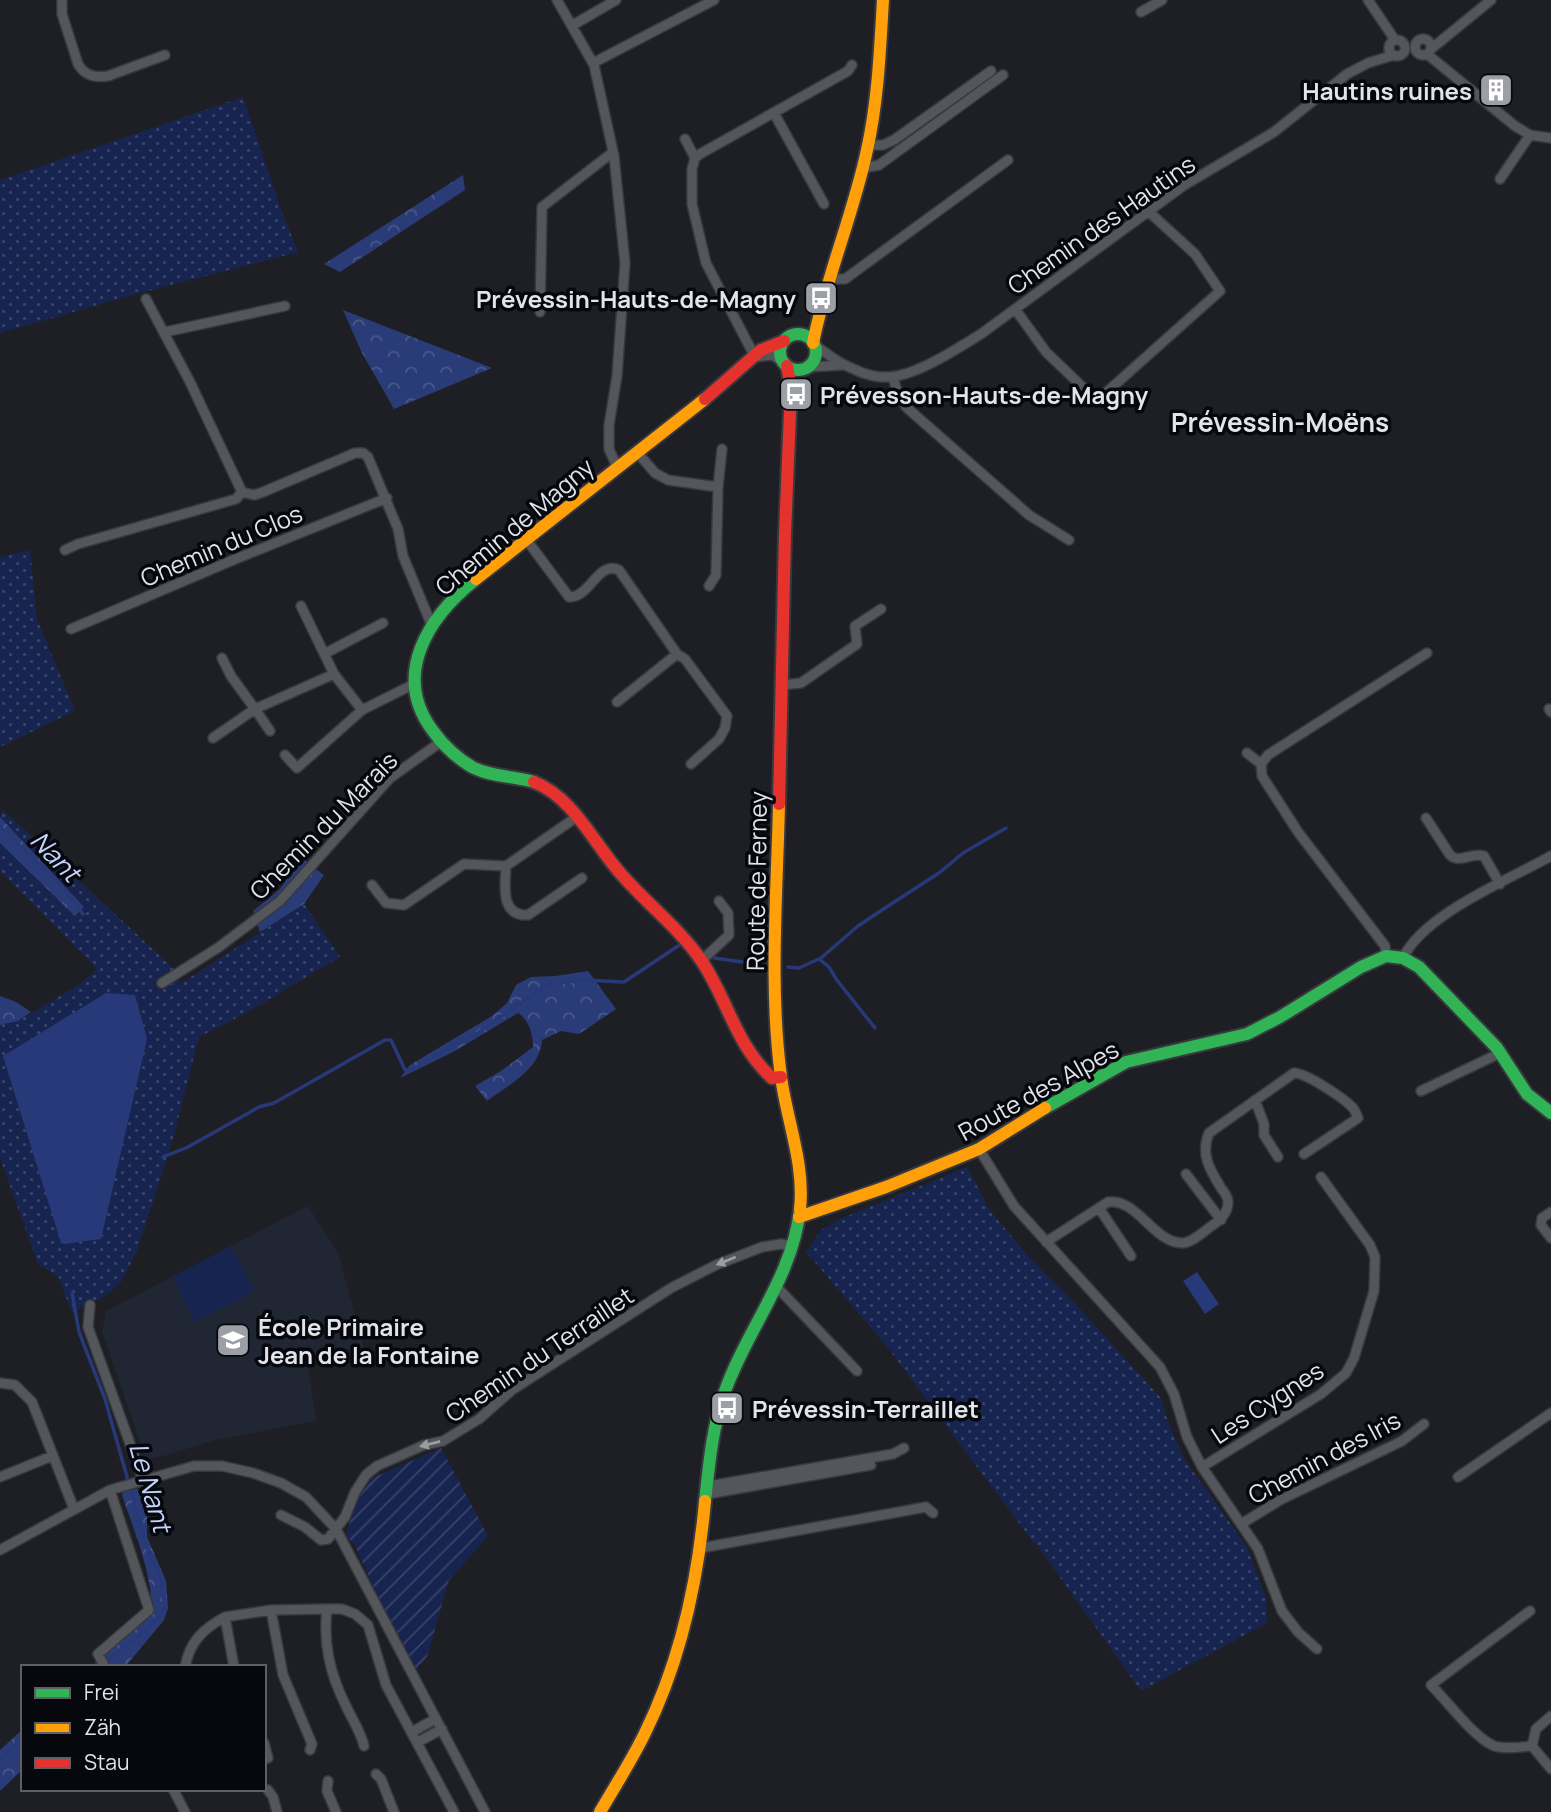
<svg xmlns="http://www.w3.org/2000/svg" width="1551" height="1812" viewBox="0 0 1551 1812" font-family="Manrope,sans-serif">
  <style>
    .built { fill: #212634 }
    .grass { fill: url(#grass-dots) }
    .forest { fill: url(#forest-crowns) }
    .park { fill: #182450 }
    .garden { fill: url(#garden-furrows) }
    .water { fill: #273978 }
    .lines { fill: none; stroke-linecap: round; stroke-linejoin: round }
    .stream { stroke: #273978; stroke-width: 3.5 }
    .street-casing { stroke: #38393e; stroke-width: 12 }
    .fast-casing { stroke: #38393e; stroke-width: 16 }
    .slow-casing { stroke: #38393e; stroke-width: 16 }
    .jam-casing { stroke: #38393e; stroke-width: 16 }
    .street { stroke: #53565a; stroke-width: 9 }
    .fast { stroke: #30b455; stroke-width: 12 }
    .slow { stroke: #ff9f0a; stroke-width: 12 }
    .jam { stroke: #e5322d; stroke-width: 12 }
    .oneway { fill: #9a9da2 }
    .labels { text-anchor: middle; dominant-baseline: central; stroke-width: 7; stroke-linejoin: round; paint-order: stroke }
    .poi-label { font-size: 24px; font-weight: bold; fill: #e1e4eb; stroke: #07080d; text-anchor: start }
    .street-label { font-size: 24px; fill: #e1e4eb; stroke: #07080d }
    .neighbourhood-label { font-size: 26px; font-weight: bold; fill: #e1e4eb; stroke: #07080d }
    .water-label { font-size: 26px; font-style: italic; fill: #c3d3fc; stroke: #07080d }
  </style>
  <defs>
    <pattern id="grass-dots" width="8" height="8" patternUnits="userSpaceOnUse" patternTransform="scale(1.75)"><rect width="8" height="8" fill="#182450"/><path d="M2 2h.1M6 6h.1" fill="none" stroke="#394469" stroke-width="1.8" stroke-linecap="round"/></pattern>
    <pattern id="forest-crowns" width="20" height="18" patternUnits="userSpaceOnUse" patternTransform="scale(1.75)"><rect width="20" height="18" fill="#2a3c78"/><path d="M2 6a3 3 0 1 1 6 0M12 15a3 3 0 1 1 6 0" fill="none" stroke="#49588b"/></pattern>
    <pattern id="garden-furrows" width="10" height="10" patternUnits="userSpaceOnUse" patternTransform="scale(1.75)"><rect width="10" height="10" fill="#182450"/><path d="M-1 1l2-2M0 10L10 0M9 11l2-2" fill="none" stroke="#394469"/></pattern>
  </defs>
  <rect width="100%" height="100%" fill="#1e1f25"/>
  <path class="built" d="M308,1206L338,1253L364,1348L334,1350L311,1365L309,1373L316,1421L215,1440L167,1455L146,1459L102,1332L106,1311Z"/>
  <path class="grass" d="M243,97L280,207L298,252L136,294L0,333V180Z
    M30,550L37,619L75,711L0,747V557Z
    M2,809L173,968L180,984L304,904L340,957L246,1013L199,1037L172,1142L137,1251L121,1282L105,1296L72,1313L58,1276L38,1264L0,1158V1025L18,1021L80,984L97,969L0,871V843L75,916L84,907L0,817Z
    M967,1167L991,1212L1028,1256L1070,1298L1161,1398L1168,1422L1183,1457L1247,1547L1266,1598L1267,1623L1141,1691L1037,1545L1034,1543L885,1344L806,1252L820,1231L840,1219Z"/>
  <path class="forest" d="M463,175L465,190L340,272L324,264Z
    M343,310L492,368L394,409L362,353Z
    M0,817L84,907L75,916L0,843Z
    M303,857L309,864L324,875L304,904L260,932L253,911L279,890Z
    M588,971L616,1009L579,1034L561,1031L542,1040C540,1070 508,1085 487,1101L475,1086L501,1071L533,1047C533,1034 529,1020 518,1013L453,1052L400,1078L410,1065L492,1016L507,1003L516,985L531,977L556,976Z
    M0,996L16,1002L31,1012L18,1021L0,1025Z
    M138,1489L147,1514V1537L166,1581L168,1608L164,1620L125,1667H91L152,1611C152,1572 134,1531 122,1495L124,1491Z
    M23,1729V1769L0,1791V1750Z"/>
  <path class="park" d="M231,1246L255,1291L195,1322L172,1277Z"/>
  <path class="garden" d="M441,1448L488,1536L449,1580L427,1657L413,1673L354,1544L346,1536L355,1502L372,1478Z"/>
  <path class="water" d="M106,993L135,995L147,1039L101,1239L64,1244L61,1243L3,1056Z
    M1197,1272L1219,1304L1205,1314L1183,1281Z"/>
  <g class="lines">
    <path class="stream" d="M0,827L59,883L83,914
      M714,958L743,962
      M819,959L829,967L836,979L875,1028
      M757,961L763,962
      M788,967L799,968L821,958L858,926L888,906L939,873L963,853L1006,828
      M163,1157L188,1147L259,1107L274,1103L385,1040H391L405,1070H412L465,1038L472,1037L546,985L582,980L624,982L681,944
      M72,1293L79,1332L105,1399L146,1544L161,1580L165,1605L161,1615L148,1628L99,1667
      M0,1761L23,1739"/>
    <g class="street-casing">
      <path id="street" d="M62,0V14L78,64C85,76 95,78 108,76L165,55
        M557,0L594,65L614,156L625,263L617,376L609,425V449L617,467
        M1368,0L1395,40
        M1141,12L1162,0
        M573,25L616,0
        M1415 47a8 8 0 1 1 16 0a8 8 0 1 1-16 0Z
        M1389 48a8 8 0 1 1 16 0a8 8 0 1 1-16 0Z
        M1431,49L1491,0
        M1427,54L1515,126L1530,135L1551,138
        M593,63L714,0
        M774,113L824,204
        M685,139L695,158
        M868,145H883L894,140L991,71
        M863,168L879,165L1003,75
        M1500,179L1530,135
        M829,279H845L1008,160
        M146,299L190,382L242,492L254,495L263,492L355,453H363L368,457L398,529L403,556L432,626
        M1015,309L1046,352L1092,396L1100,398L1220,291L1195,254L1148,211
        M540,312L542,207L613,152
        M165,332L285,306
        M815,346C826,352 835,361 847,366C858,371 870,377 883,377C912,379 956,349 981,334L1183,186L1274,132L1347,74L1368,63L1394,55
        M783,362L772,355L755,357L706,263L692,204V169L695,158L700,154L848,71L852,65
        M809,367L843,365
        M893,377L896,388L906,407L1029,515L1069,540
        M637,452L655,473L668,480L718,487L716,575L709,586
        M718,487L722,449
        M526,539L569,597C590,598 598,560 619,570L677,654L685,659L727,716L725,728L719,739L691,764
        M65,550L78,544L236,499L242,492
        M301,606L334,674L362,710L412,685
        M71,629L233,560L387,498
        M324,654L383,623
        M222,658L231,676L255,709L334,674
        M781,685L801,683L857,644L855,626L881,609
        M617,702L677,654
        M1549,709L1551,712
        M213,738L255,709L270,731
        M1247,753L1261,764L1262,776L1298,832L1385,946L1386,956
        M285,755L297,768L362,710
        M1261,764L1268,755L1427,653
        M1426,818L1450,855C1460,864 1471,852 1484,856L1500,884
        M506,866C505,886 500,916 528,915L582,878
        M372,885L386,903L404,905L464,864L506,866L575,818
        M1403,958C1424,914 1508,880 1551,856
        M701,961L729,935L728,913L719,901
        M162,983L219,947L280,901L390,778L442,741
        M1421,1091L1500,1053
        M1255,1100L1264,1124V1135L1278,1157
        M979,1149L1014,1206L1160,1367L1174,1394L1187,1437L1202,1467L1258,1549L1282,1611L1298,1632L1317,1649
        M1186,1174L1221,1220
        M1099,1208L1131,1256
        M1551,1212L1542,1218L1541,1225L1551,1238
        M1046,1242L1108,1202C1137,1198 1154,1243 1182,1243C1191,1243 1202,1233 1210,1227C1219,1221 1228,1214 1228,1202C1228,1197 1225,1193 1221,1188C1210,1170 1200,1154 1209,1133L1294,1073C1306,1073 1344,1098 1353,1108C1355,1110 1356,1114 1358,1118L1304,1154
        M775,1285L857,1371
        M90,1305L88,1327L143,1480
        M0,1383L15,1385L32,1402L74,1509
        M1202,1467L1321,1394L1346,1373L1354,1358L1374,1291L1375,1257L1370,1245L1321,1177
        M0,1477L52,1456
        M1458,1477L1551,1413
        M709,1486L893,1454L904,1448
        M708,1494L871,1465
        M281,1515L305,1527L321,1540L328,1539L345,1517L355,1492L366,1475L377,1466L424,1445L443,1441L479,1419L512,1390L671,1288L716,1265L762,1247L781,1244L792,1246
        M1241,1524L1282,1499L1402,1441L1424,1424
        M701,1548L926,1507L933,1513
        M0,1550L110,1490L194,1466H222L253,1473L281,1483L306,1497L336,1529L485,1812
        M1530,1611L1431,1685C1447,1701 1473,1736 1492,1745C1503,1750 1520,1747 1532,1746
        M105,1667L98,1654L149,1610L110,1490
        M185,1667C190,1641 203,1629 225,1617
        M234,1667L225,1617L271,1610
        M1551,1716L1536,1729L1532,1746L1551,1769
        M412,1732L435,1719
        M418,1742L442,1729
        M264,1743L268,1758
        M364,1746C361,1732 352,1719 346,1706C330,1674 323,1644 327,1609H342L355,1614L368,1625L386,1685L454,1812
        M310,1750L312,1744L283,1675L271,1610L327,1609
        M376,1774L381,1779L394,1812
        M328,1781L327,1791L336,1812
        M173,1789L185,1812
        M268,1790L273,1797L277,1812"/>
    </g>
    <g class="fast-casing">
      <path id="fast" d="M780 352a18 18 0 1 1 36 0a18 18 0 1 1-36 0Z
        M476,579C428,617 391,675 433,731C443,745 457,758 472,767C491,777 514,776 534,782
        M1045,1108L1126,1062L1247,1034L1280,1017L1361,967L1386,956L1403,958L1419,967L1497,1048L1527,1094L1551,1113
        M705,1501C709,1466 712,1429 724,1394C745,1332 793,1277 800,1209"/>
    </g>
    <g class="slow-casing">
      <path id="slow" d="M813,343C826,277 853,216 867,150C878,101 880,50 883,0
        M476,579L705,399
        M779,804C777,894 769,987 781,1077C787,1121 805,1165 800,1209
        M799,1217L886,1187L979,1149L1045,1108
        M600,1812C615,1786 632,1760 645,1733C680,1662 698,1580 705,1501"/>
    </g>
    <g class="jam-casing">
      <path id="jam" d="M705,399L761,350L784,341
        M534,782C574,798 594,844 621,874C647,904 679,928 701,960C728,1000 735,1044 772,1078L781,1077
        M779,804L785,533L791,388L787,366"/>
    </g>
    <use href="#street" class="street"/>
    <use href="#fast" class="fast"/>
    <use href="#slow" class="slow"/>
    <use href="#jam" class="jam"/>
  </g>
  <defs><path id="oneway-solid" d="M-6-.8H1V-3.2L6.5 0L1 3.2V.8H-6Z" transform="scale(1.75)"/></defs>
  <g class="oneway">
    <use href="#oneway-solid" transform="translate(726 1261) rotate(158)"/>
    <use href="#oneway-solid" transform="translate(430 1444) rotate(166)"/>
  </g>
  <defs>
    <g id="building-square" transform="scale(1.75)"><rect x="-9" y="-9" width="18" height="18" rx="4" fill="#9d9fa6" stroke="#07080d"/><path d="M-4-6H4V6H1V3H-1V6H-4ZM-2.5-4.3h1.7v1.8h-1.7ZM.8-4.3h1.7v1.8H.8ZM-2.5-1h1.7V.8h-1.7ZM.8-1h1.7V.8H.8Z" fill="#fff"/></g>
    <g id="bus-square" transform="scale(1.75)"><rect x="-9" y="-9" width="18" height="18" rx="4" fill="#9d9fa6" stroke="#07080d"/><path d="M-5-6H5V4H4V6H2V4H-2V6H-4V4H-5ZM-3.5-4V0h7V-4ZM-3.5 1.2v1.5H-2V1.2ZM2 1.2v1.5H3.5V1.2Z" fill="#fff"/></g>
    <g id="school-square" transform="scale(1.75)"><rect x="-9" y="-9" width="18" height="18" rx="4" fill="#9d9fa6" stroke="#07080d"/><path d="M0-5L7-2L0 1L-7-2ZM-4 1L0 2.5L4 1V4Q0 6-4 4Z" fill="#fff"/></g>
  </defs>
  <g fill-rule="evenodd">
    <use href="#building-square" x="1496" y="90"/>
    <use href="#bus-square" x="821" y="298"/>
    <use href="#bus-square" x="796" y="394"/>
    <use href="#school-square" x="233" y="1340"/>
    <use href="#bus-square" x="727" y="1408"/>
  </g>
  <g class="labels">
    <g class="poi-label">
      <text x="1472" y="90" text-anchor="end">Hautins ruines</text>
      <text x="796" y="298" text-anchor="end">Prévessin-Hauts-de-Magny</text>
      <text x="820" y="394">Prévesson-Hauts-de-Magny</text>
      <text x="258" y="1326">École Primaire<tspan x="258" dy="28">Jean de la Fontaine</tspan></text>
      <text x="752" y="1408">Prévessin-Terraillet</text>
    </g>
    <g class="street-label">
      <text transform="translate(1101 224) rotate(-35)">Chemin des Hautins</text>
      <text transform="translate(514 526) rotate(-40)">Chemin de Magny</text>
      <text transform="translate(221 545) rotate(-23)">Chemin du Clos</text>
      <text transform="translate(323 825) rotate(-45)">Chemin du Marais</text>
      <text transform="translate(756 881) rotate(-89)">Route de Ferney</text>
      <text transform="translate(1038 1090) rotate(-29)">Route des Alpes</text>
      <text transform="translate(539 1354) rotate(-34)">Chemin du Terraillet</text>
      <text transform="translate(1267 1402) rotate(-33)">Les Cygnes</text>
      <text transform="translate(1324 1457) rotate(-28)">Chemin des Iris</text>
    </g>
    <g class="neighbourhood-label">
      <text x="1280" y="422">Prévessin-Moëns</text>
    </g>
    <g class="water-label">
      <text transform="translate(56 856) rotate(46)">Nant</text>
      <text transform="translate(151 1487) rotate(74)">Le Nant</text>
    </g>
  </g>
  <rect x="21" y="1665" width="245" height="126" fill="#07080d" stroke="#5e6066" stroke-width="2"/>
  <rect x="35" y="1688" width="35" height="10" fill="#30b455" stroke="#5e6066" stroke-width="2"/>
  <text x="84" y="1700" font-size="21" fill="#e1e4eb">Frei</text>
  <rect x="35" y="1723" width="35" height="10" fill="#ff9f0a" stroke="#5e6066" stroke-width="2"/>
  <text x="84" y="1735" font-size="21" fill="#e1e4eb">Zäh</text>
  <rect x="35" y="1758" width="35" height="10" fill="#e5322d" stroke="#5e6066" stroke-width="2"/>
  <text x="84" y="1770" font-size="21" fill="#e1e4eb">Stau</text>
</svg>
